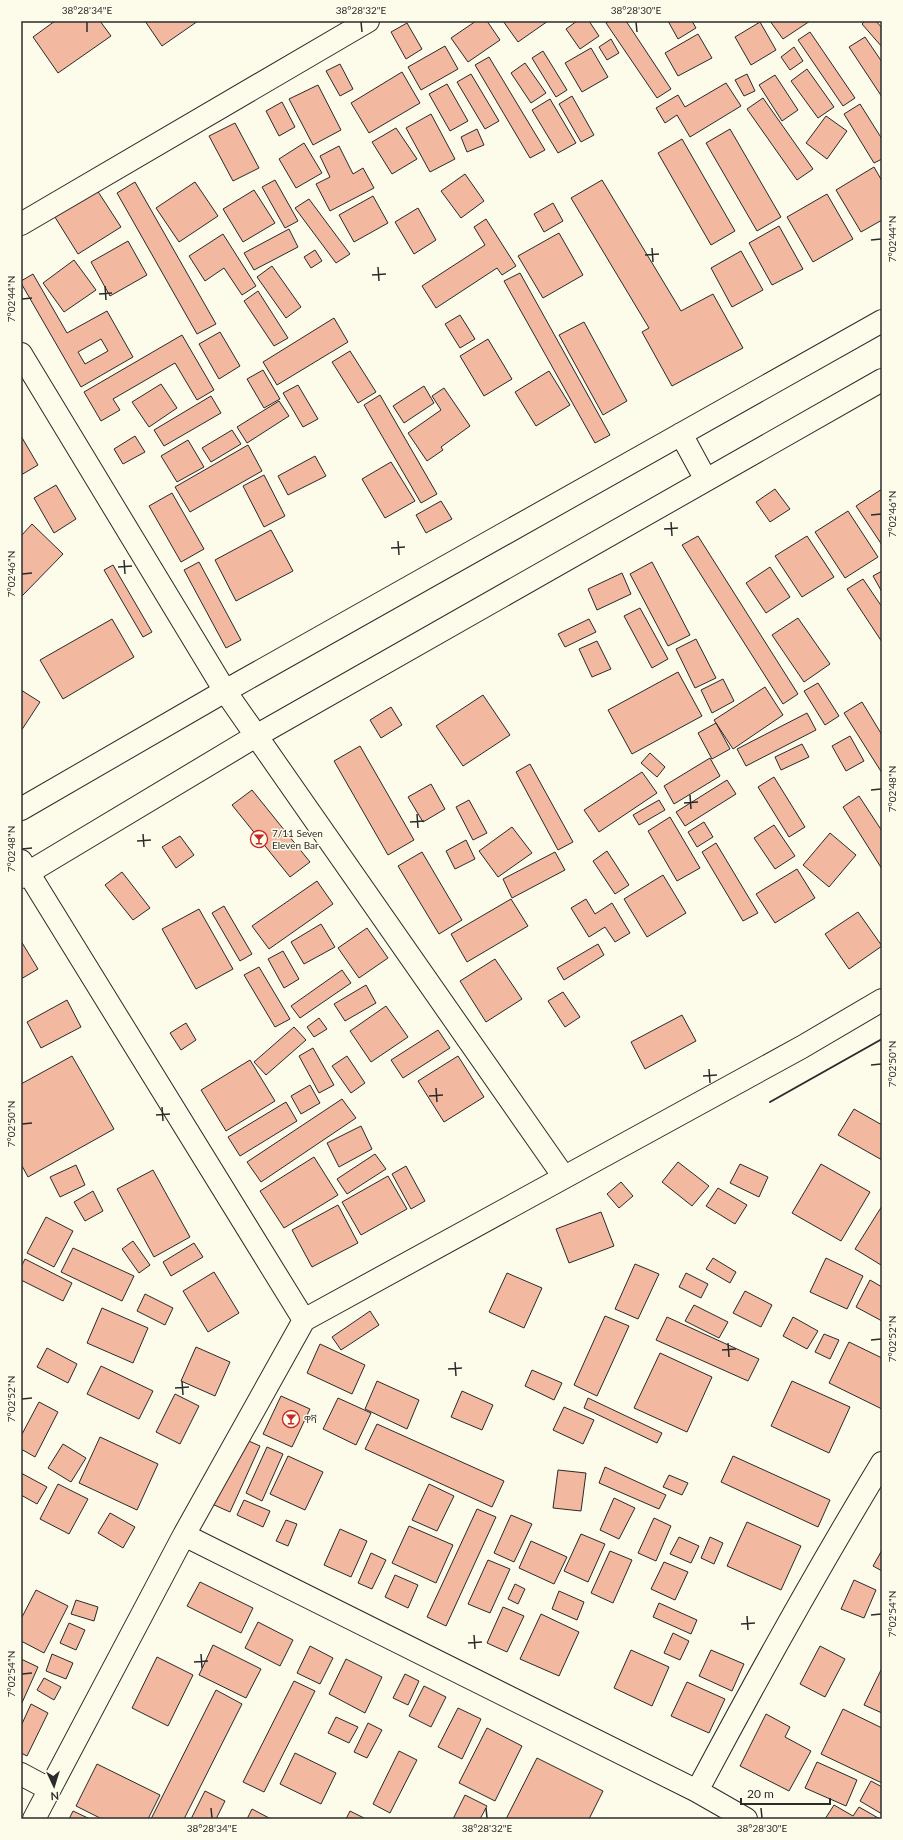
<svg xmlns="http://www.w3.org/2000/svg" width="903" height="1840" viewBox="0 0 903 1840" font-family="Lato,'Noto Sans Ethiopic',sans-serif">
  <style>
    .building { fill: #f2b8a0; stroke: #2b2b2b; fill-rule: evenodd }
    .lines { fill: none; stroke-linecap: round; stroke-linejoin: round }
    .minor-casing { stroke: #2b2b2b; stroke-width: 24 }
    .secondary-casing { stroke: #2b2b2b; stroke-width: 24 }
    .minor { stroke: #fdfbea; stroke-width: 22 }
    .secondary { stroke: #fdfbea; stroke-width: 22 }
    .wall { stroke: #2b2b2b; stroke-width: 2 }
    .ticks { fill: none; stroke: #2b2b2b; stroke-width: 1.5 }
    .labels { text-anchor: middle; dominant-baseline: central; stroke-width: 3; stroke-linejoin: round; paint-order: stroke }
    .poi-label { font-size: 10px; fill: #2b2b2b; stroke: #fdfbea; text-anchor: start }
    .neatline { fill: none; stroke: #2b2b2b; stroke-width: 1.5 }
    .ticks-label { font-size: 10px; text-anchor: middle; fill: #2b2b2b }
  </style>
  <rect width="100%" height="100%" fill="#fdfbea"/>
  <path class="building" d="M55,21H100L111,36L58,73L33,37Z
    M145,21H198L162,46Z
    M476,21H487L500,40L468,62L451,38Z
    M503,21H548L518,42Z
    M577,21H589L599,36L580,49L566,29Z
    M610,21H626L671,89L657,98L606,23Z
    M668,21H692L696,28L678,39Z
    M770,21H810L783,39Z
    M865,21H876L882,28V47L862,24Z
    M760,22L776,50L751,65L735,37Z
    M407,23L422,49L406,59L391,32Z
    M810,32L855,98L843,106L798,40Z
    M698,34L712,58L678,76L665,53Z
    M865,37L882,62V97L849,47Z
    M611,39L619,53L607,60L599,47Z
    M445,46L458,69L421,90L408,67Z
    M794,47L803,61L790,70L781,57Z
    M591,48L608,77L582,92L565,63Z
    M543,51L567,90L556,97L532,58Z
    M489,57L545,150L530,158L475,65Z
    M525,63L546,93L531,103L511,73Z
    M340,64L353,89L340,96L326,71Z
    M807,69L834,107L818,118L791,81Z
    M402,72L420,103L369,133L351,103Z
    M471,74L499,121L485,129L457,82Z
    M747,74L755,91L744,96L735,80Z
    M775,75L798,110L782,121L759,85Z
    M726,83L741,106L690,137L677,115L665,123L656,108L678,95L685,107Z
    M447,84L468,121L450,131L429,94Z
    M318,85L341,130L313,145L289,99Z
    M572,96L594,135L581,142L559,104Z
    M763,98L813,169L797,180L747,109Z
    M550,99L576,143L558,153L532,110Z
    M282,102L295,127L279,136L266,111Z
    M860,104L882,139V159L874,163L844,114Z
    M431,114L455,159L430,172L406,128Z
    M826,116L847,131L827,159L806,143Z
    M235,123L259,168L233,181L209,136Z
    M396,128L417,159L392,174L372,142Z
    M477,129L484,145L467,152L461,137Z
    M730,129L781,217L757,231L706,143Z
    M682,139L735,231L711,245L658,153Z
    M304,143L322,173L296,188L279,159Z
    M339,146L353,174L363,168L374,188L330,211L316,184L330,177L320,156Z
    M874,167L882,181V220L861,232L836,190Z
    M465,174L484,201L461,218L441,191Z
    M275,180L298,221L285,228L262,187Z
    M602,180L681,311L713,294L743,348L672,386L642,332L649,328L571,198Z
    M135,182L216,324L197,334L117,193Z
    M195,182L218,216L179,242L156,208Z
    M95,187L121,227L78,254L53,214Z
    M254,190L275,223L243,242L223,209Z
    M827,194L853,239L813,262L787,217Z
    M373,196L388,223L354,242L339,215Z
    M309,199L350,254L336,263L295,208Z
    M553,203L563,221L544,232L534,214Z
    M418,208L436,240L414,254L395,222Z
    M486,219L516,266L502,275L497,268L436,308L422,286L485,245L474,227Z
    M779,226L803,269L772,285L749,243Z
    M289,229L298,247L254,270L244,253Z
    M559,233L583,275L543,298L518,256Z
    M223,234L256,286L242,295L224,268L205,281L189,256Z
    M128,241L147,275L110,296L91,262Z
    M315,250L322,261L311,268L304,257Z
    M741,251L763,290L732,307L711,268Z
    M74,260L96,290L64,312L43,283Z
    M272,266L301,307L286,318L257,277Z
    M520,273L610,435L595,443L504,281Z
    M33,274L67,333L107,311L133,357L81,387L21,283V281ZM101,339L108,351L85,364L78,352Z
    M258,291L288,338L274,346L244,301Z
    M460,315L475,339L460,348L445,324Z
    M334,318L348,342L277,385L263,362Z
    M584,322L627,401L603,415L559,335Z
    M220,332L240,366L219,379L199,344Z
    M182,335L214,390L197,400L175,363L113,399L120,410L101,421L84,392Z
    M488,339L512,379L484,396L460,356Z
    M350,351L376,392L358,403L332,362Z
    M263,370L280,399L264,408L247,379Z
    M549,371L570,405L536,426L515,392Z
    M161,384L177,408L149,427L132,402Z
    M298,385L318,419L303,427L283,393Z
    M424,386L434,403L404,423L393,406Z
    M444,388L470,426L441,447L443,450L427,461L408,433L441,410L432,396Z
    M380,395L437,494L421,503L364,405Z
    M211,396L221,413L164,446L154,430Z
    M279,401L289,416L247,443L237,427Z
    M232,430L241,444L211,462L202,448Z
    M21,436L38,465L21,475Z
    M135,436L145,452L123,464L114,449Z
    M188,440L204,467L177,482L161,456Z
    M248,445L262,471L190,512L175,487Z
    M315,456L326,476L288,495L278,476Z
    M391,462L415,501L385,518L362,479Z
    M264,475L285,516L264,527L243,486Z
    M56,485L76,519L54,533L34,498Z
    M775,489L790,509L770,522L756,502Z
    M882,489V545L856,506Z
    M172,493L204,549L181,562L149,506Z
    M441,501L452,519L426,533L416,515Z
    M848,511L878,557L845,578L815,532Z
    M32,524L63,554L21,597V536Z
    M271,530L293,571L236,601L215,560Z
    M698,536L798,694L783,704L682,545Z
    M807,536L834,577L802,597L775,556Z
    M199,562L241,640L226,648L184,570Z
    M652,562L690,635L668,646L630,574Z
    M113,565L152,632L143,637L104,570Z
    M770,567L790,597L766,613L746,583Z
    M882,571V592L873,576Z
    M622,573L631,594L597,610L588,589Z
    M863,579L882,607V642L847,589Z
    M640,608L668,659L652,668L624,616Z
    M798,618L830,664L804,682L772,635Z
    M112,619L134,657L63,699L40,660Z
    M589,619L596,632L565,647L558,634Z
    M696,639L716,678L695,688L676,649Z
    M597,641L611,669L592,677L579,649Z
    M678,672L702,716L632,754L608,710Z
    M723,679L734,701L712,713L701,690Z
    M818,683L839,716L825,725L804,691Z
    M765,687L783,715L733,749L714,720Z
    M21,690L40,702L21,731Z
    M483,695L510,735L463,766L436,726Z
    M862,702L882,735V773L844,713Z
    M391,707L402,725L381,738L370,720Z
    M807,713L816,730L746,766L737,749Z
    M716,723L730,749L712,759L698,733Z
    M850,736L864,761L846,771L832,746Z
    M802,744L809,757L781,770L775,757Z
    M360,746L414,840L388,855L334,761Z
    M650,753L665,767L657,777L641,763Z
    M710,758L720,776L674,804L664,786Z
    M530,764L573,842L558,850L516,772Z
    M642,772L657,793L599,832L584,810Z
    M774,777L805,827L789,837L758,787Z
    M727,780L736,794L685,826L676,812Z
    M431,784L445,809L423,822L408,797Z
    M252,790L310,862L290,877L232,805Z
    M859,796L882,831V869L843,807Z
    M469,800L487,833L473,840L456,807Z
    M659,800L665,810L639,825L633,815Z
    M670,817L700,868L677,881L648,831Z
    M704,822L713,837L697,847L688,832Z
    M774,825L795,856L775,869L754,838Z
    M512,827L532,853L498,877L479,851Z
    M830,833L856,855L829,887L803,865Z
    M180,836L194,855L176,868L162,847Z
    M466,840L475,859L455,869L446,851Z
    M716,843L758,913L743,921L702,852Z
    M607,851L629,885L615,894L593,861Z
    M422,852L462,920L439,934L398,866Z
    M555,852L565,870L512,898L503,879Z
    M797,869L815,898L775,923L756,894Z
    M122,872L150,908L133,920L105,885Z
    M663,875L686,913L647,937L624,899Z
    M317,881L333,904L269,949L252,926Z
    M511,899L528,926L467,962L451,934Z
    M586,899L595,914L612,903L630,933L615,942L605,927L589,937L571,908Z
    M224,906L252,954L240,961L212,913Z
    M199,909L233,969L196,989L162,929Z
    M858,912L882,946L849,969L825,934Z
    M321,924L335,947L304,964L291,942Z
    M367,928L388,958L359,978L338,948Z
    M21,941L38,969L21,979Z
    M598,944L604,955L564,980L557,968Z
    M283,951L299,979L284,988L268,959Z
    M495,959L522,999L486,1022L460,981Z
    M259,967L290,1019L275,1027L244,975Z
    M342,970L351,983L300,1018L291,1006Z
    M366,985L376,1003L345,1021L334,1004Z
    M563,992L580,1017L565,1027L548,1001Z
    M67,1000L81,1027L41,1048L27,1022Z
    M386,1006L408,1037L371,1062L350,1031Z
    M682,1015L696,1041L645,1069L631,1042Z
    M319,1018L327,1029L314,1037L307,1027Z
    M186,1023L196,1040L181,1050L170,1033Z
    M294,1027L306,1040L266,1075L254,1062Z
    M438,1030L450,1048L403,1078L391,1060Z
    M313,1048L334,1085L319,1093L299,1056Z
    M72,1056L114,1129L28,1177L21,1164V1084Z
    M347,1056L365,1083L351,1093L332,1066Z
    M458,1056L484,1097L444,1122L418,1081Z
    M250,1060L275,1101L226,1131L201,1090Z
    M310,1085L320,1103L301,1114L291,1096Z
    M342,1099L356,1118L261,1182L247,1162Z
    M286,1102L297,1121L240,1156L228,1137Z
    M854,1109L882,1125V1160L838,1135Z
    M361,1126L372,1149L339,1167L327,1143Z
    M375,1154L386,1169L347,1194L337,1179Z
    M314,1157L338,1195L284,1228L260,1191Z
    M678,1162L709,1186L692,1206L662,1182Z
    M740,1164L768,1177L759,1197L730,1183Z
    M821,1164L870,1192L841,1241L792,1213Z
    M76,1165L85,1185L60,1197L50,1177Z
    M406,1166L425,1201L411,1209L392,1174Z
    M153,1170L190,1237L154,1257L117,1189Z
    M388,1176L407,1209L361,1235L342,1202Z
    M621,1182L633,1196L619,1208L607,1194Z
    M718,1188L747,1205L735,1224L706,1206Z
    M93,1191L103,1211L85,1221L74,1202Z
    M338,1205L358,1243L312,1267L292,1230Z
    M882,1206V1263L881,1265L855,1249Z
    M601,1212L614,1246L569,1263L556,1229Z
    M46,1217L73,1231L54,1267L27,1253Z
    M133,1241L150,1265L139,1273L122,1249Z
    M194,1243L203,1257L171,1276L163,1262Z
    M73,1248L134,1276L122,1301L61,1272Z
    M713,1258L736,1272L730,1283L706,1269Z
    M826,1258L863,1276L847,1309L810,1292Z
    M25,1259L72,1283L63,1301L21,1280V1267Z
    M635,1264L659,1274L638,1319L615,1309Z
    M214,1272L239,1313L208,1332L183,1291Z
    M507,1273L542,1288L524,1328L489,1312Z
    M686,1273L708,1284L701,1298L679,1287Z
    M870,1280L882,1287V1321L856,1307Z
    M745,1291L772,1305L761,1327L733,1313Z
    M145,1294L173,1308L165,1325L137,1311Z
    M694,1305L728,1322L719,1338L685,1321Z
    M102,1308L148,1328L133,1363L87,1343Z
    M370,1311L379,1325L341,1350L332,1337Z
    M605,1316L629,1326L597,1396L574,1385Z
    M667,1317L759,1359L748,1381L656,1340Z
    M793,1317L818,1331L807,1349L783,1336Z
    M824,1334L839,1340L830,1359L815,1352Z
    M849,1342L882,1358V1409L829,1383Z
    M320,1344L365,1365L352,1394L307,1373Z
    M196,1347L230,1362L215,1396L181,1381Z
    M47,1348L77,1364L68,1383L37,1367Z
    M660,1353L712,1377L687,1432L634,1408Z
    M101,1366L153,1391L139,1419L87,1394Z
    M532,1370L562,1383L554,1400L525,1386Z
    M377,1381L419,1400L407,1429L365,1409Z
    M792,1381L850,1407L829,1453L771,1426Z
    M462,1391L493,1405L482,1430L451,1417Z
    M175,1394L199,1406L180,1444L156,1432Z
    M281,1396L310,1409L292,1447L263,1434Z
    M338,1398L371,1413L356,1445L323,1429Z
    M588,1398L662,1433L657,1443L584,1408Z
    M39,1402L58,1412L35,1457L21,1449V1436Z
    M564,1407L594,1420L583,1444L553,1430Z
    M377,1424L504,1481L492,1507L365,1449Z
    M100,1437L158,1464L137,1510L79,1483Z
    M242,1438L260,1446L230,1512L212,1504Z
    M63,1444L86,1458L71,1482L48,1468Z
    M267,1447L283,1454L262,1501L246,1493Z
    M288,1456L323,1472L305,1510L270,1494Z
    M733,1456L830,1500L818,1527L721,1482Z
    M605,1467L666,1495L659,1509L599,1483Z
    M558,1470L586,1473L581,1511L553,1508Z
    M21,1473L47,1487L37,1504L21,1495Z
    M669,1475L688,1483L682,1495L663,1487Z
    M58,1484L88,1499L69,1534L40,1519Z
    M429,1484L454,1496L437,1531L412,1520Z
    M614,1498L635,1508L619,1539L600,1530Z
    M244,1500L270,1511L263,1527L237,1515Z
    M477,1509L496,1517L446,1626L427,1617Z
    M110,1513L135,1527L123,1548L98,1533Z
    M511,1515L532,1524L514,1562L494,1553Z
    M654,1518L671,1526L656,1561L638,1553Z
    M286,1520L297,1524L288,1546L276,1541Z
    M747,1522L801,1546L781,1590L727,1566Z
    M409,1526L453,1545L436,1583L392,1563Z
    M340,1529L367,1541L351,1577L324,1565Z
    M581,1534L605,1544L588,1582L564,1571Z
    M679,1537L699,1546L691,1563L670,1554Z
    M710,1537L723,1543L714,1564L701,1558Z
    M531,1541L567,1557L554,1584L519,1568Z
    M882,1550V1571L873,1566Z
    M610,1551L632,1560L613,1603L591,1593Z
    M371,1553L386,1560L372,1589L358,1583Z
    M488,1560L510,1569L490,1613L468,1604Z
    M664,1562L688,1572L675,1600L651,1589Z
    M395,1575L418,1585L408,1608L385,1597Z
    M854,1580L876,1590L864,1618L841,1609Z
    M200,1582L253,1608L241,1633L187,1606Z
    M515,1584L525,1589L518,1604L508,1599Z
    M36,1590L68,1606L44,1653L21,1641V1619Z
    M559,1591L584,1602L577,1620L552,1609Z
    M76,1600L98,1607L94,1621L71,1614Z
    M659,1603L697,1620L691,1634L653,1617Z
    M503,1607L524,1616L507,1652L487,1643Z
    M541,1614L579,1632L559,1676L520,1659Z
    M258,1622L293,1640L280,1666L245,1648Z
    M69,1623L85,1630L76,1650L60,1643Z
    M673,1633L689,1641L680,1660L664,1653Z
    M213,1645L261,1669L246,1698L199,1675Z
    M310,1646L333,1658L320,1684L297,1673Z
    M820,1646L845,1659L825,1697L800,1684Z
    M631,1650L669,1667L652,1706L614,1688Z
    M711,1650L744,1664L732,1691L699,1676Z
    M52,1654L73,1663L66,1679L46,1671Z
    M157,1657L193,1675L168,1726L132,1708Z
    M21,1659L38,1667L21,1705Z
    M346,1659L382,1677L365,1713L329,1694Z
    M882,1668V1713L864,1705Z
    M405,1674L419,1681L408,1705L393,1698Z
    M44,1678L61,1687L54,1700L37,1690Z
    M294,1681L315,1691L264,1792L243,1782Z
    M687,1682L725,1699L709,1733L671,1716Z
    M424,1686L446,1697L431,1727L409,1716Z
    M216,1690L242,1704L184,1819H151Z
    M31,1704L48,1713L27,1756L21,1753V1726Z
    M458,1708L481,1719L462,1759L438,1747Z
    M843,1709L882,1728V1783L821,1754Z
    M766,1714L790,1727L785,1737L811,1751L789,1791L740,1766Z
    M336,1717L358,1727L349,1743L328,1733Z
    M368,1723L382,1730L367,1758L354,1752Z
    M487,1728L522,1746L495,1801L459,1783Z
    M399,1751L417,1760L390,1813L373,1804Z
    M295,1753L336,1773L321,1804L280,1784Z
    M537,1758L603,1791L589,1819H506Z
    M817,1762L857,1780L846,1806L805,1788Z
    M97,1764L160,1795L148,1819H102L76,1806Z
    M871,1781L882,1787V1814L860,1801Z
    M205,1791L225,1801L216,1819H191Z
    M465,1795L487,1806L480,1819H453Z
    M834,1805L853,1816L859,1807L880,1819H825Z
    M252,1809L271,1819H247Z
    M73,1811L90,1819H69Z
    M350,1811L366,1819H346Z"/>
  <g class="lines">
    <g class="minor-casing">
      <path id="minor" d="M21,224L368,21
        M21,354L225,691L564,1177
        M21,861L304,1320
        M184,1535L697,1791L746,1819
        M21,1774L49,1789
        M697,1791C756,1680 817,1570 882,1463
        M34,1819L184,1535L304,1320L802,1047L882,1000"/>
    </g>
    <g class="secondary-casing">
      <path id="secondary" d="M681,434L706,480
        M21,809L225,691L882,321
        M21,877L256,736L882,380"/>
    </g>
    <use href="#minor" class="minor"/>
    <use href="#secondary" class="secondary"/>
    <path class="wall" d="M770,1102L882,1039"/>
  </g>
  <path class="ticks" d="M87,22V32M361,22L362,32M636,22L637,32M871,240L881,239M652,248L653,262M645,255L659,254M378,267L379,281M372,275L386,274M105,286L106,300M99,294L112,293M22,299L32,298M871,515L881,514M671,522L672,536M664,529L678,528M398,541L399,555M391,548L405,547M124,560L125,574M118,567L132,566M22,574L32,573M871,790L881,789M690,795L691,809M684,803L698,802M417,814L418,828M410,822L424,821M143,834L144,847M137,841L151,840M22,849L32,848M871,1065L881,1064M709,1069L710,1083M703,1076L717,1075M436,1088L437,1102M429,1096L443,1095M162,1107L163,1121M156,1115L170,1114M22,1124L32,1123M871,1340L881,1339M728,1343L729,1357M722,1350L736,1349M455,1362L456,1376M448,1369L462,1368M182,1381L183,1395M175,1388L189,1387M22,1399L32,1398M871,1615L881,1614M747,1616L748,1630M741,1624L755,1623M474,1635L475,1649M468,1643L482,1642M201,1654L202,1668M194,1662L208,1661M22,1674L32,1673M211,1808L212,1818M486,1808L487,1818M761,1808L762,1818"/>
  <defs>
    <g id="bar-ring" transform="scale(0.9)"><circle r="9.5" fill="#fdfbea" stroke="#c62828" stroke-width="1.5"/><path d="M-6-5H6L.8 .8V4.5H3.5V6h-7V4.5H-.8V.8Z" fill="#c62828"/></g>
  </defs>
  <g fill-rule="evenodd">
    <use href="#bar-ring" x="259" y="839"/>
    <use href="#bar-ring" x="291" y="1419"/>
  </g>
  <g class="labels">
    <g class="poi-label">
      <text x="272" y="833">7/11 Seven<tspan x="272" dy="12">Eleven Bar</tspan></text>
      <text x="304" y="1419">ዋቫ</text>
    </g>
  </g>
  <rect width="903" height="1840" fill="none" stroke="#fdfbea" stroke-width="44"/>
  <g transform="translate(54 1786) rotate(176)" stroke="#fdfbea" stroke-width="3" paint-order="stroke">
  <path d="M0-3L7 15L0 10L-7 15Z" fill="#2b2b2b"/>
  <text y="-6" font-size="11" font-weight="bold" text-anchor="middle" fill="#2b2b2b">N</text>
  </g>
  <path d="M741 1798v6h89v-6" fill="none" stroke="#2b2b2b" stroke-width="2"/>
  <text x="747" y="1798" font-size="12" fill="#2b2b2b" stroke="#fdfbea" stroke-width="3" paint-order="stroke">20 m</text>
  <rect x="22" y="22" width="859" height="1796" class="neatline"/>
  <g class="ticks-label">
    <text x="87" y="14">38°28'34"E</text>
    <text x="361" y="14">38°28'32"E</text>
    <text x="636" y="14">38°28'30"E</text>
    <text transform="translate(892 239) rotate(-90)" y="4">7°02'44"N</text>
    <text transform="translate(11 299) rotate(-90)" y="4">7°02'44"N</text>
    <text transform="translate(892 514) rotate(-90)" y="4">7°02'46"N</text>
    <text transform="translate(11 574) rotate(-90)" y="4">7°02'46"N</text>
    <text transform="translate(892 789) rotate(-90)" y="4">7°02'48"N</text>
    <text transform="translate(11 849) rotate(-90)" y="4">7°02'48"N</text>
    <text transform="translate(892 1064) rotate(-90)" y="4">7°02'50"N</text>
    <text transform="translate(11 1124) rotate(-90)" y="4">7°02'50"N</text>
    <text transform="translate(892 1339) rotate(-90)" y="4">7°02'52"N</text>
    <text transform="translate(11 1399) rotate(-90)" y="4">7°02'52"N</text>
    <text transform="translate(892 1614) rotate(-90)" y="4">7°02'54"N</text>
    <text transform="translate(11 1674) rotate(-90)" y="4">7°02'54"N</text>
    <text x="212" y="1832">38°28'34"E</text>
    <text x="487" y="1832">38°28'32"E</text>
    <text x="762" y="1832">38°28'30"E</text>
  </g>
</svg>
